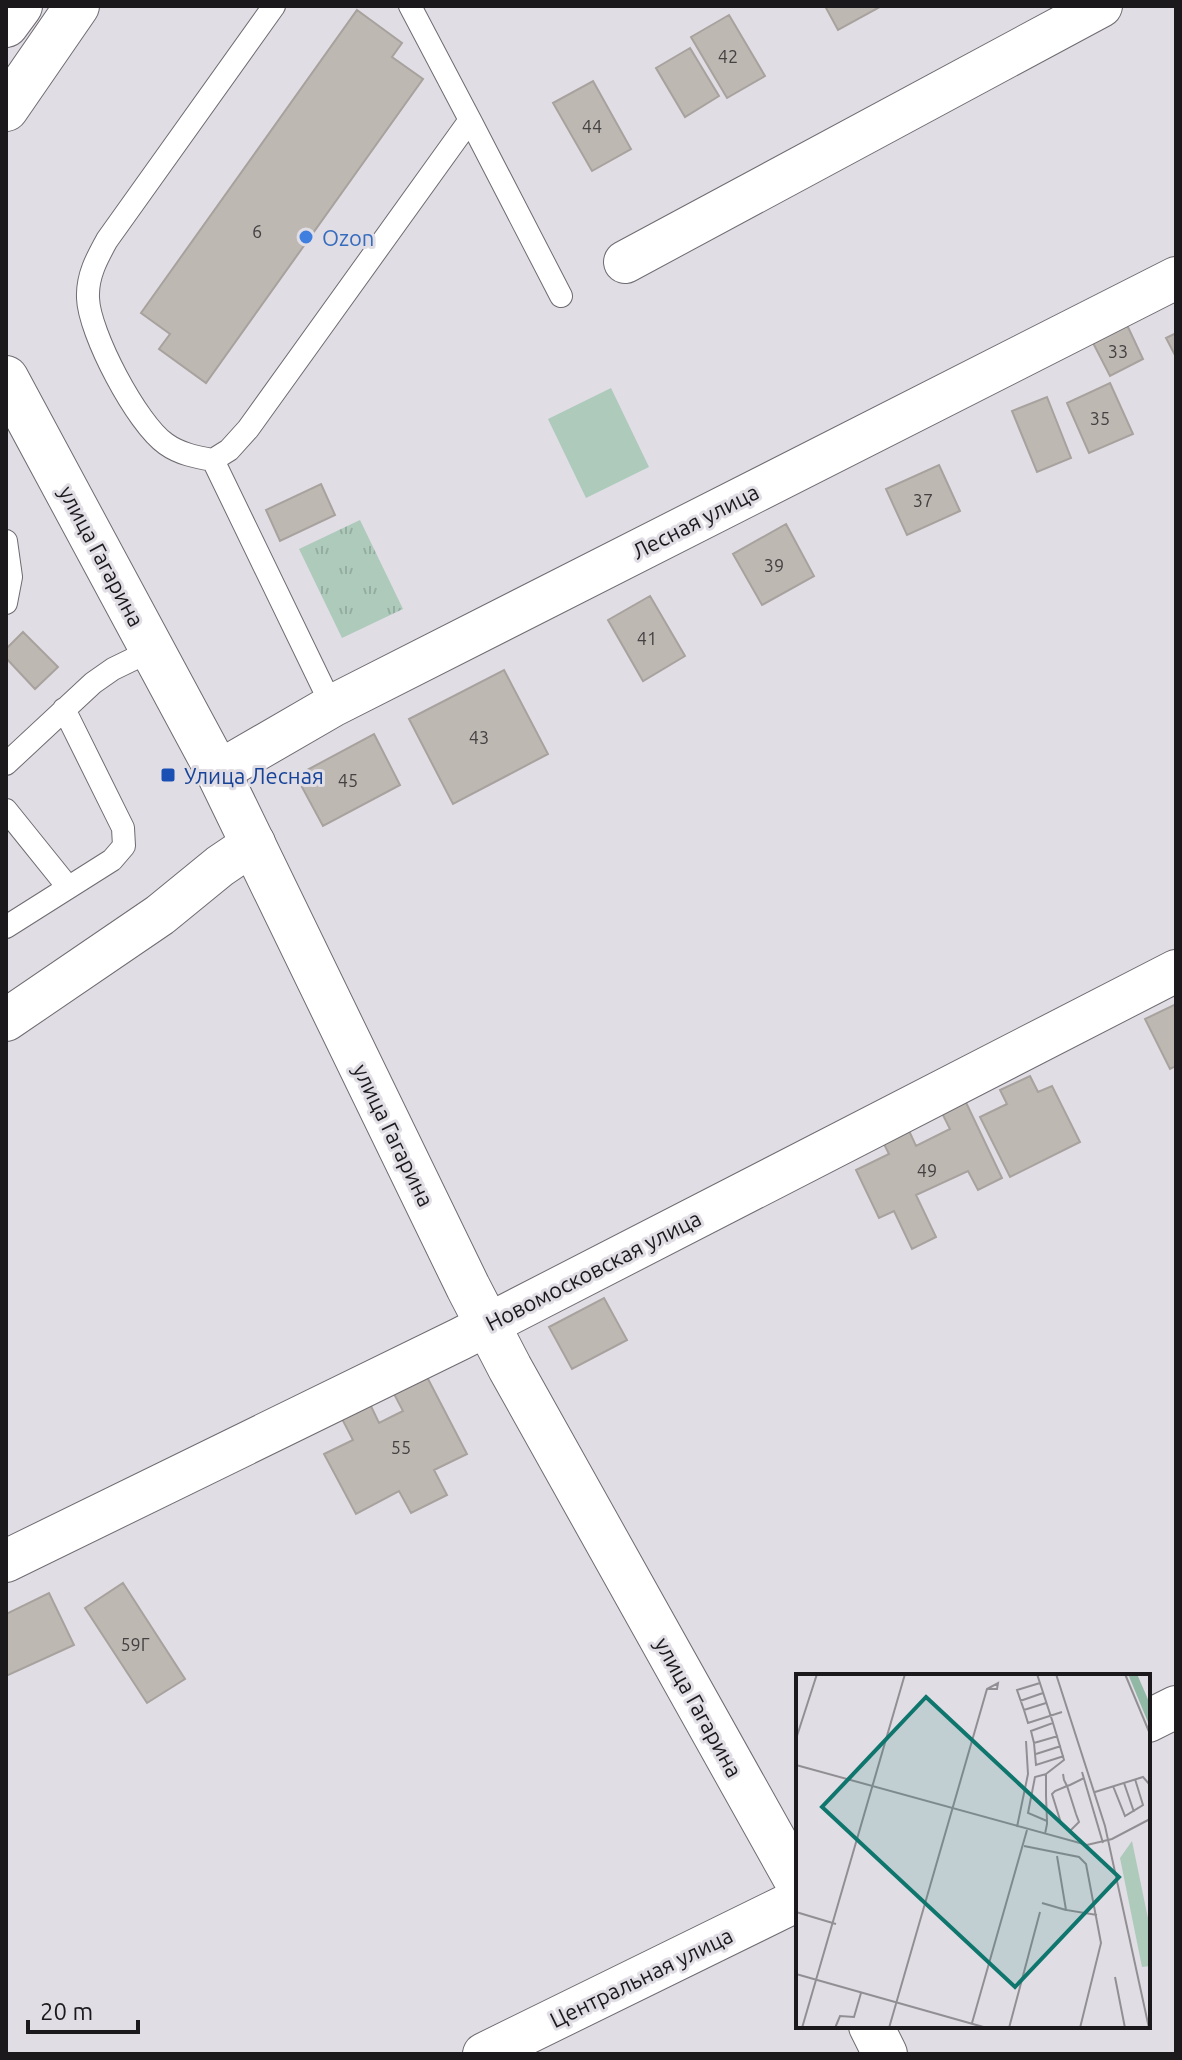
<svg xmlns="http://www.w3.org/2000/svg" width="1182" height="2060" viewBox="0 0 1182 2060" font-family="Ubuntu,sans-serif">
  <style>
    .grass { fill: url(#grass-tufts) }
    .garden { fill: #adcabb }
    .building { fill: #beb8b3; stroke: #a7a29d; stroke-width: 2 }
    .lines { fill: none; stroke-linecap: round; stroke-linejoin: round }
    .lane-casing { stroke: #6f6b71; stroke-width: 24 }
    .street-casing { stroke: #6f6b71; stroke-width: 44 }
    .secondary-casing { stroke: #6f6b71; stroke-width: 46 }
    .primary-casing { stroke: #6f6b71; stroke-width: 46 }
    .lane { stroke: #fff; stroke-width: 22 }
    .street { stroke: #fff; stroke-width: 42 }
    .secondary { stroke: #fff; stroke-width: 44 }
    .primary { stroke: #fff; stroke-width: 44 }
    .shop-dot { fill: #3f7fe0; stroke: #e1dde4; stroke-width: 3 }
    .transit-dot { fill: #1a4fb4; stroke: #e1dde4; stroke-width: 3 }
    .labels { text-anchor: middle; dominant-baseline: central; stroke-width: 6; stroke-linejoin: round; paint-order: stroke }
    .number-label { font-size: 18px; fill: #444142 }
    .shop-label { font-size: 22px; fill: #366cbe; stroke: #e1dde4; text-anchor: start }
    .street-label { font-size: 22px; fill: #1b191c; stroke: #e1dde4 }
    .transit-label { font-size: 22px; fill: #164399; stroke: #e1dde4; text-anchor: start }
    .inset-road { fill: none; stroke: #928f94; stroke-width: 2 }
    .view { fill: #0f766e; fill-opacity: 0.15; stroke: #0f766e; stroke-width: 4 }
    .inset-edge { fill: none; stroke: #1b191c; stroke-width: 4 }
  </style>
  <defs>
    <pattern id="grass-tufts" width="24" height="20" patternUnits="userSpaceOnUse" patternTransform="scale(2)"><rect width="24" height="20" fill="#adcabb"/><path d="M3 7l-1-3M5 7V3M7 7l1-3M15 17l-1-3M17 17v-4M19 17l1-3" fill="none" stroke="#94ada0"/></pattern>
  </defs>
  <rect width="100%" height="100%" fill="#e1dde4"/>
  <path class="grass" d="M360,520L403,609L342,638L299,549Z"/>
  <path class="garden" d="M611,388L649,467L586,498L548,419Z"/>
  <path class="building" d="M825,6H880V7L838,30Z
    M357,10L402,43L392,57L423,79L206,383L159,349L170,334L141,313Z
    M729,15L765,76L727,98L691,37Z
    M690,48L719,96L685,117L656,68Z
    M593,81L631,149L592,171L553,103Z
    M1127,325L1143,359L1110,376L1093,343Z
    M1176,333V357L1166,338Z
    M1110,383L1133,434L1089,453L1067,403Z
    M1047,397L1071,458L1037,472L1012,411Z
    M939,465L960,511L907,535L886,489Z
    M321,484L335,515L280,541L266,510Z
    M786,524L814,576L762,605L733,554Z
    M650,596L685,656L643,681L608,620Z
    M23,632L58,667L35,689L6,658V649Z
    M504,670L548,754L453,804L409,719Z
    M374,734L400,785L323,826L296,776Z
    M1176,1004V1066L1170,1069L1145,1019Z
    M1030,1076L1038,1092L1052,1086L1080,1142L1010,1177L980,1117L1007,1104L1000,1090Z
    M961,1092L1002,1178L978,1190L968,1171L916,1195L936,1237L912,1249L894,1211L879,1218L856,1170L889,1154L879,1134L905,1122L916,1146L950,1129L937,1103Z
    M604,1298L627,1340L572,1369L549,1327Z
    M426,1375L467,1454L434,1470L447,1495L411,1513L399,1491L356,1514L324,1454L353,1440L340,1415L368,1400L379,1423L403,1411L393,1392Z
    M123,1583L185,1679L147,1703L85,1608Z
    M49,1593L74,1645L6,1676V1614Z"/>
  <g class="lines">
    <g class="lane-casing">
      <path id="lane" d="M274,6L107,240C97,258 87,276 88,298C89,333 137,424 166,444C180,454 196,457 213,460L332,706
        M470,120L561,296
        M213,460L229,450L248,429L470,120L410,6
        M6,541L11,577L6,603
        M6,764L93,683L113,669L152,650
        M6,810L68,887
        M6,927L112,860L124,846L123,828L64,709"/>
    </g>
    <g class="street-casing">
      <path id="street" d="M625,262L1101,6
        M218,772L332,706L1176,278
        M6,1020L160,915L220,866L254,843
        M6,1561L460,1339L1176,971
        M1148,1721L1176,1707
        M484,2054L798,1900"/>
    </g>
    <g class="secondary-casing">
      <path id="secondary" d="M6,378L218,772L468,1287L510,1368L798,1883
        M871,2026L885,2054"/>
    </g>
    <g class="primary-casing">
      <path id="primary" d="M6,25L20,6
        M6,109L77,6"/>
    </g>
    <use href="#lane" class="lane"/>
    <use href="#street" class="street"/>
    <use href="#secondary" class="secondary"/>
    <use href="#primary" class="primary"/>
  </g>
  <circle class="shop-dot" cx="306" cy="237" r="8"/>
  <rect class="transit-dot" x="160" y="767" width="16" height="16" rx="4"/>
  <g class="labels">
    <g class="number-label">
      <text x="728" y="56">42</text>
      <text x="592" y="126">44</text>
      <text x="257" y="231">6</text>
      <text x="1118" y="351">33</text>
      <text x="1100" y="418">35</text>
      <text x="923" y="500">37</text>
      <text x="774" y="565">39</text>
      <text x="647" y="638">41</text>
      <text x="479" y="737">43</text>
      <text x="348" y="780">45</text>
      <text x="927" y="1170">49</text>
      <text x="401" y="1447">55</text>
      <text x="135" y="1644">59Г</text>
    </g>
    <g class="shop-label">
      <text x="322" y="237">Ozon</text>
    </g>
    <g class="street-label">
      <text transform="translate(695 521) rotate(-27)">Лесная улица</text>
      <text transform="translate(102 556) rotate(62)">улица Гагарина</text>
      <text transform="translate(394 1135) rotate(64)">улица Гагарина</text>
      <text transform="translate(593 1270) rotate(-27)">Новомосковская улица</text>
      <text transform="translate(699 1707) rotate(61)">улица Гагарина</text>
      <text transform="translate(641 1977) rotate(-26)">Центральная улица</text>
    </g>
    <g class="transit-label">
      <text x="184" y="775">Улица Лесная</text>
    </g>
  </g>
  <g transform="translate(796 1674)">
    <rect width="354" height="354" fill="#e1dde4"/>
    <path d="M336,167L354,254V292L346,293L324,184Z" fill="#adcabb"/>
    <path d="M332,0H341L354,30V53Z" fill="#90b8a4"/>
    <path class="inset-road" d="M241,0L257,49L235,57L238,69L262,62M260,0L309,152L353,354M329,0L354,60M244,9L221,16L228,36L250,29M224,27L247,19M228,36L232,49L266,38M0,65L21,0M238,69L240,91L268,82M240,80L265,72M0,91L291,171L316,165L354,145M286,98L307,169M250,100L268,86L257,49M267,100L268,106L271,112L273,118L280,140L283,148L274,157L265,149L256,120L259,117L271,112L274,111L288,104M328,109L338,138M317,112L329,142L347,131L339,105M299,118L347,103L354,111M221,153L232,100L230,67M249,160L251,150V147L250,122V100L239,103L232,139L251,147M228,172L283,183L290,190L305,269L284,354M261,182L270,236L301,241M246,229L270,236M0,238L40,250M0,300L191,354M319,303L329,354M176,349L231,156M6,354L109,0M39,354L44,342L58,343L65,319M93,354L191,15L202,9L201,15H191M213,354L244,238"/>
    <path class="view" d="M130,23L323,203L219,313L26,133Z"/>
    <rect width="354" height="354" class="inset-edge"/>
  </g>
  <rect width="1182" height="2060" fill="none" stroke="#1b191c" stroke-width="16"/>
  <path d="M28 2020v12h110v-12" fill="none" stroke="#1b191c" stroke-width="4"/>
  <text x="40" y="2020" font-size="24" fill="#1b191c" stroke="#e1dde4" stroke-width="6" paint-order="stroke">20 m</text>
</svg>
